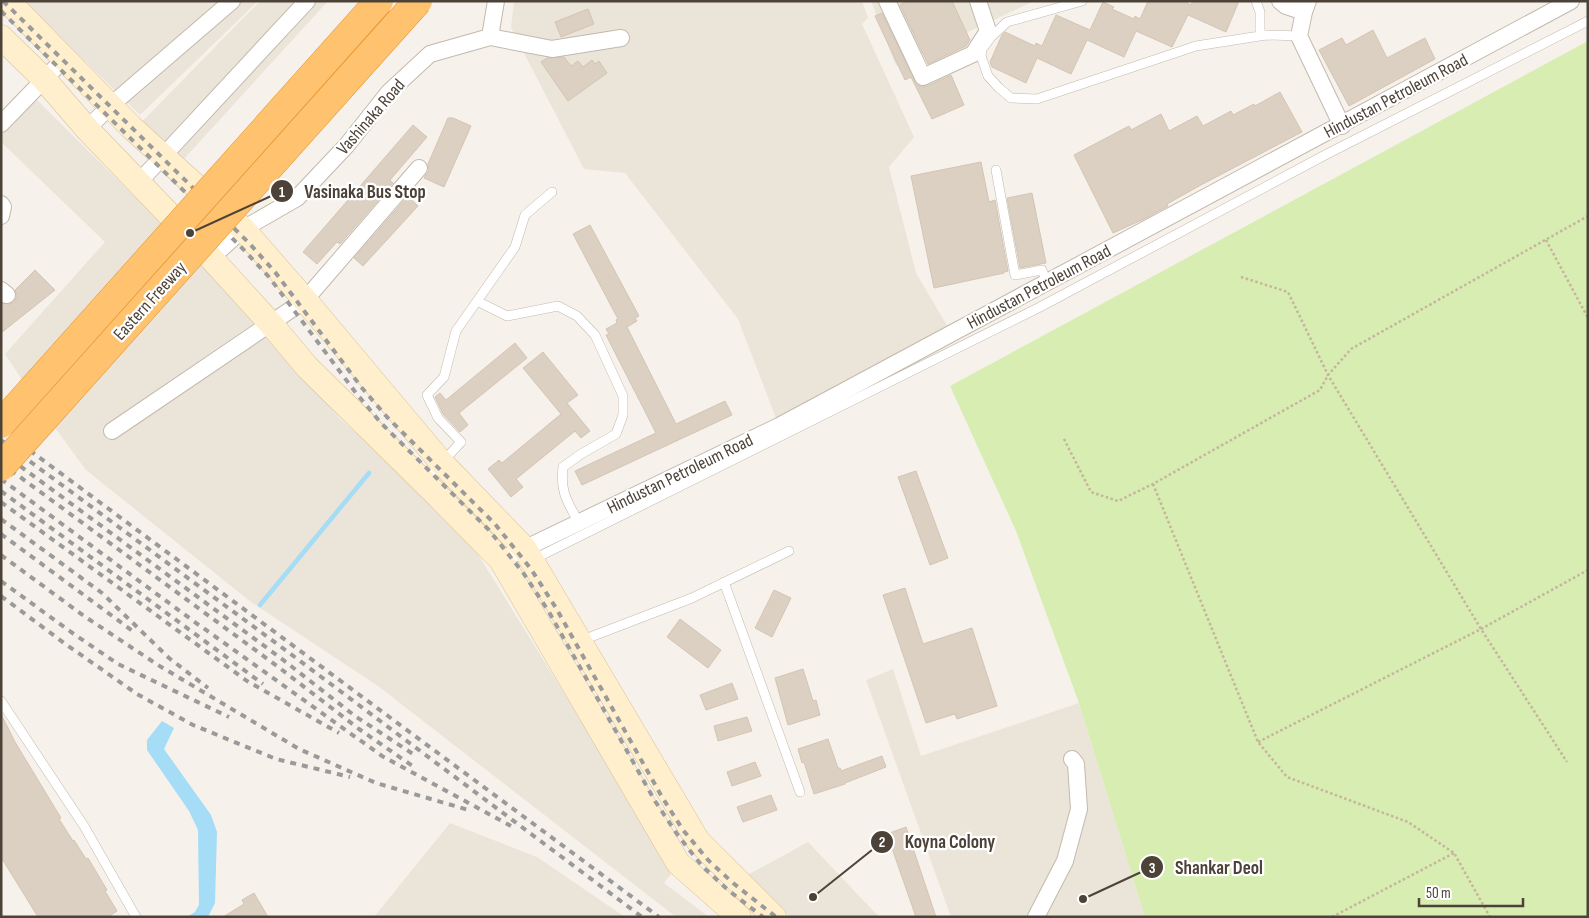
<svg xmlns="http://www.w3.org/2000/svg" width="1589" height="918" viewBox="0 0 1589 918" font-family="'Sofia Sans Condensed',sans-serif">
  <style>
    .residential { fill: #ebe4d9 }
    .green { fill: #d7edb2 }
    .water { fill: #a5dcf6 }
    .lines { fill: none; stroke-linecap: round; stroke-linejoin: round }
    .stream { stroke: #a5dcf6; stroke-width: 4.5 }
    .building { fill: #dcd0c3; stroke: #d5c4b2 }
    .lane-casing { stroke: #c3b9ad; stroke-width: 10 }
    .street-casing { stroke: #c3b9ad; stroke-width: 18 }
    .secondary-casing { stroke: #d9c399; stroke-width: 25 }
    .path { stroke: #c6b49d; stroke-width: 2.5; stroke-dasharray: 2.5 2.5; stroke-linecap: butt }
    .lane { stroke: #fff; stroke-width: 9 }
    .street { stroke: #fff; stroke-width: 16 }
    .secondary { stroke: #ffefcd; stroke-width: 24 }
    .rail { stroke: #9a9a9a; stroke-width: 4; stroke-dasharray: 6 6; stroke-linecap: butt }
    .highway-bridge-casing { stroke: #e89733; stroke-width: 29; stroke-linecap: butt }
    .highway-bridge { stroke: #ffc26e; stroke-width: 28 }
    .labels { text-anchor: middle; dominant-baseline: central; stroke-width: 4.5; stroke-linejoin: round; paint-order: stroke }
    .street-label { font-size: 18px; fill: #4c4238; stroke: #fff }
    .leader { fill: none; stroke: #4c4238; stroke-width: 2 }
    .callout-dot { fill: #4c4238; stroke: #fff; stroke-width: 2 }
    .mark-label { font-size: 15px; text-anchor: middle; font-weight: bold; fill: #fff }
    .callout-label { font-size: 19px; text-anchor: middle; font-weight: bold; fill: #4c4238; stroke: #fff; stroke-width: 4.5; stroke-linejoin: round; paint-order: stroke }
  </style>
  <rect width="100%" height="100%" fill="#f6f2eb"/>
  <path class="residential" d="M23,1H258L140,115Z
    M260,1H328L172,172L131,133Z
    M514,1H862L868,18L862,24L914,137L889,167L916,273L952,334L779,426L738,319L625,173L584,169L511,28Z
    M871,1H1034L896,66Z
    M36,99L154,216L209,266L341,420L454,516L674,870L664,883L709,917H676L378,686L251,602L86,470L44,413L5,354L105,242L1,142V133Z
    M893,669L921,756L1079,703L1145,917H951L866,680Z
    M450,823L537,857L625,917H374Z
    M808,842L879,917H790L744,877Z"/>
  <path class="green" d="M1588,41V917H1145L1079,703L1016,531L950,386Z"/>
  <path class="water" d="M162,721L174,728L164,749L211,815L217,832L215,903L208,917H187L195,912L199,905L198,830L189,811L147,750V740Z"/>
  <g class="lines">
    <path class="stream" d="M260,605L369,473"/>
  </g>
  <path class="building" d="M907,1H952L970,40L966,46L928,64L900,5Z
    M1148,1H1184L1191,5L1193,1H1239L1226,32L1188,15L1172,47L1136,31L1124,57L1087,40L1071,74L1037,58L1026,83L992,67L990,62L1002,35L1005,32L1035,46L1036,43L1042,46L1056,15L1090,30L1103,2L1114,7L1112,9L1134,19L1135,16L1140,19Z
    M588,9L594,24L561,37L555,22Z
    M882,13L917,85L922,87L927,86L951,75L964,105L932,119L911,77L905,80L875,16Z
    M1373,30L1387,58L1425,38L1435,59L1349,106L1319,50L1342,38L1346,45Z
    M564,57L571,66L578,61L583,67L592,60L595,64L599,61L607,73L568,101L541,62L547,58Z
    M1280,92L1302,132L1199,186L1167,204L1168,206L1144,219L1113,233L1074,155L1129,126L1131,130L1161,114L1169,131L1197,116L1203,126L1231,111L1233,115L1254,104L1255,106Z
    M448,118H453L471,126L444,187L424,178L429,170L428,164Z
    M413,125L427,137L390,180L393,183L340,244L337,242L317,264L303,252Z
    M981,162L989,202L995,200L1008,271L1004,272V273L934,288L911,176Z
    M1032,193L1046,263L1020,268L1007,198Z
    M408,196L418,206L363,266L354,258Z
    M590,225L639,316L635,318L637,321L627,327L676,424L725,401L732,415L582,485L575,471L656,433L606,335L609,334L606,329L617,323L616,320L618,319L573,234Z
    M35,270L55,290L1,333V303L10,304L14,302L17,296L15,290Z
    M515,343L527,358L459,413L468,425L460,432L443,414L435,397L440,393L446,400Z
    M543,352L578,395L567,403L590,431L581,438L575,431L516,479L523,487L511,497L488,469L499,460L502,463L561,414L523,368Z
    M916,471L948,558L930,565L898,477Z
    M905,588L923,644L972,628L997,706L957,719L955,714L926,723L883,595Z
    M774,590L791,598L772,637L755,628Z
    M680,619L721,650L708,668L667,637Z
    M803,669L813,701L816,700L820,715L788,725L775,678Z
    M732,683L738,699L706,710L700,695Z
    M1,714L15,742L61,818L59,819L73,841L74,840L86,859L88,858L107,890L105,891L117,911L108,917H38L1,857Z
    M747,717L752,731L718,741L714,726Z
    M828,739L838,768H840L841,771L882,756L886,767L845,783V784L814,794L804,762L802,763L798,749Z
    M755,762L761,776L732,786L727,772Z
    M771,795L777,810L743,822L737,807Z
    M906,827L936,917H916L887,834Z
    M254,893L268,917H223L244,904L242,900Z"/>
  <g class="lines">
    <g class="lane-casing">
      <path id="lane" d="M1082,1L1007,22L991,37L982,49L981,56L988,76L999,88L1011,98L1037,99L1196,46L1266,35L1299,36
        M1256,1L1260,12V36
        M996,170L1015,275L1042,270L1047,283
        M477,301L507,316L558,306L577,316L595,335L623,396V415L616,434L581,454L563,467C560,492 567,501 579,523
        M425,481L461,442L438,418L427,395L444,377L456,331L515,247L525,215L552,192
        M532,560L1040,307L1327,154L1588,21
        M724,582L800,792
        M580,641L692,598L789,551
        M1,701L84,826L136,917"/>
    </g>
    <g class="street-casing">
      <path id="street" d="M887,1L923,77L973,54L988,31L978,1
        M1280,1L1286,6L1304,12
        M1308,1L1304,12L1299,36L1342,126
        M490,37L552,49L621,38
        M1,124L64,59
        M87,129L110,106L232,1
        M139,182L307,1
        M1,204L3,207L1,216
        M211,258L243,229L297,198L347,145L389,92L430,54L490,37L496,1
        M1,290L7,295
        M112,431L305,300L419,168
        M501,560L779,426L1571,1
        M1036,917L1065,861L1079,809L1076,764L1072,759"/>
    </g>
    <g class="secondary-casing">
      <path id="secondary" d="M8,1L131,127L243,229L305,300L441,462L525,549L698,841L774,917
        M1,37L44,79L87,129L211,258L271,324L307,367L435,493L501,560L678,863L739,917"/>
    </g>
    <path class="path" d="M1546,240L1588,318
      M1241,277L1288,292L1328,375L1481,629L1567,762
      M1064,439L1091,492L1118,501L1153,484L1320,390L1328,375L1351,349L1588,216
      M1153,484L1258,742L1287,777L1408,822L1454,853L1490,917
      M1258,742L1481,629L1588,570
      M1332,917L1454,853"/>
    <use href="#lane" class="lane"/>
    <use href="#street" class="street"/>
    <use href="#secondary" class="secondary"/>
    <path class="rail" d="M3,1L249,243L275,272L362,388L387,417L495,524L531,569L556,608L662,797L683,830L708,860L733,883L776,917
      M1,11L243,249L269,277L356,393L381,423L489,530L524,574L549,612L655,801L677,834L702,866L728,890L763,917
      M1,429L659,917
      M1,440L288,652L642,917
      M1,452L282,659L355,716L413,754
      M1,463L277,666L359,729L414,767
      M1,479L192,620L382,756L511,826
      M1,491L263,684
      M1,502L247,681L339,733
      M1,519L102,593L169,658L208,688
      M1,534L134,632
      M1,555L84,616L158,665L299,749L376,783L472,811
      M1,581L71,632L118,664L229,717
      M1,596L64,643L137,694L193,725L276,759L350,777"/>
    <g class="highway-bridge-casing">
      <path id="highway-bridge" d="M1,424L379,1
        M1,467L418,1"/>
    </g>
    <use href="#highway-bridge" class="highway-bridge"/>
  </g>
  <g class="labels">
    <g class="street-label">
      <text transform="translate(1396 96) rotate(-28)">Hindustan Petroleum Road</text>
      <text transform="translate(371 117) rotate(-49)">Vashinaka Road</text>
      <text transform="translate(1039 287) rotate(-28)">Hindustan Petroleum Road</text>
      <text transform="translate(150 301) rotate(-48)">Eastern Freeway</text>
      <text transform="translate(680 474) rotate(-26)">Hindustan Petroleum Road</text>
    </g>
  </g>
  <path class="leader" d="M190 233L282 191M813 897L882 842M1083 899L1152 867"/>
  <g class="callout-dot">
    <circle cx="190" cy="233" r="5"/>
    <circle cx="813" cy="897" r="5"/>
    <circle cx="1083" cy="899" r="5"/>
    <circle cx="282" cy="191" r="12"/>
    <circle cx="882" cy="842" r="12"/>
    <circle cx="1152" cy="867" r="12"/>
  </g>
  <g class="mark-label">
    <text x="282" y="197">1</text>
    <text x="882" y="847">2</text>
    <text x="1152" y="873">3</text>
  </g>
  <g class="callout-label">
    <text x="365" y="198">Vasinaka Bus Stop</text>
    <text x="950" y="848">Koyna Colony</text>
    <text x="1219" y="874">Shankar Deol</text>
  </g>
  <rect width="1589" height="918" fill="none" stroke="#4c4238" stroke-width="5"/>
  <path d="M1419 898v8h104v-8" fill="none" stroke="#4c4238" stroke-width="2.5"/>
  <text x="1426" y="898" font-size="15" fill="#4c4238" stroke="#ffffff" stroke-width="4" paint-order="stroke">50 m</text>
</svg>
